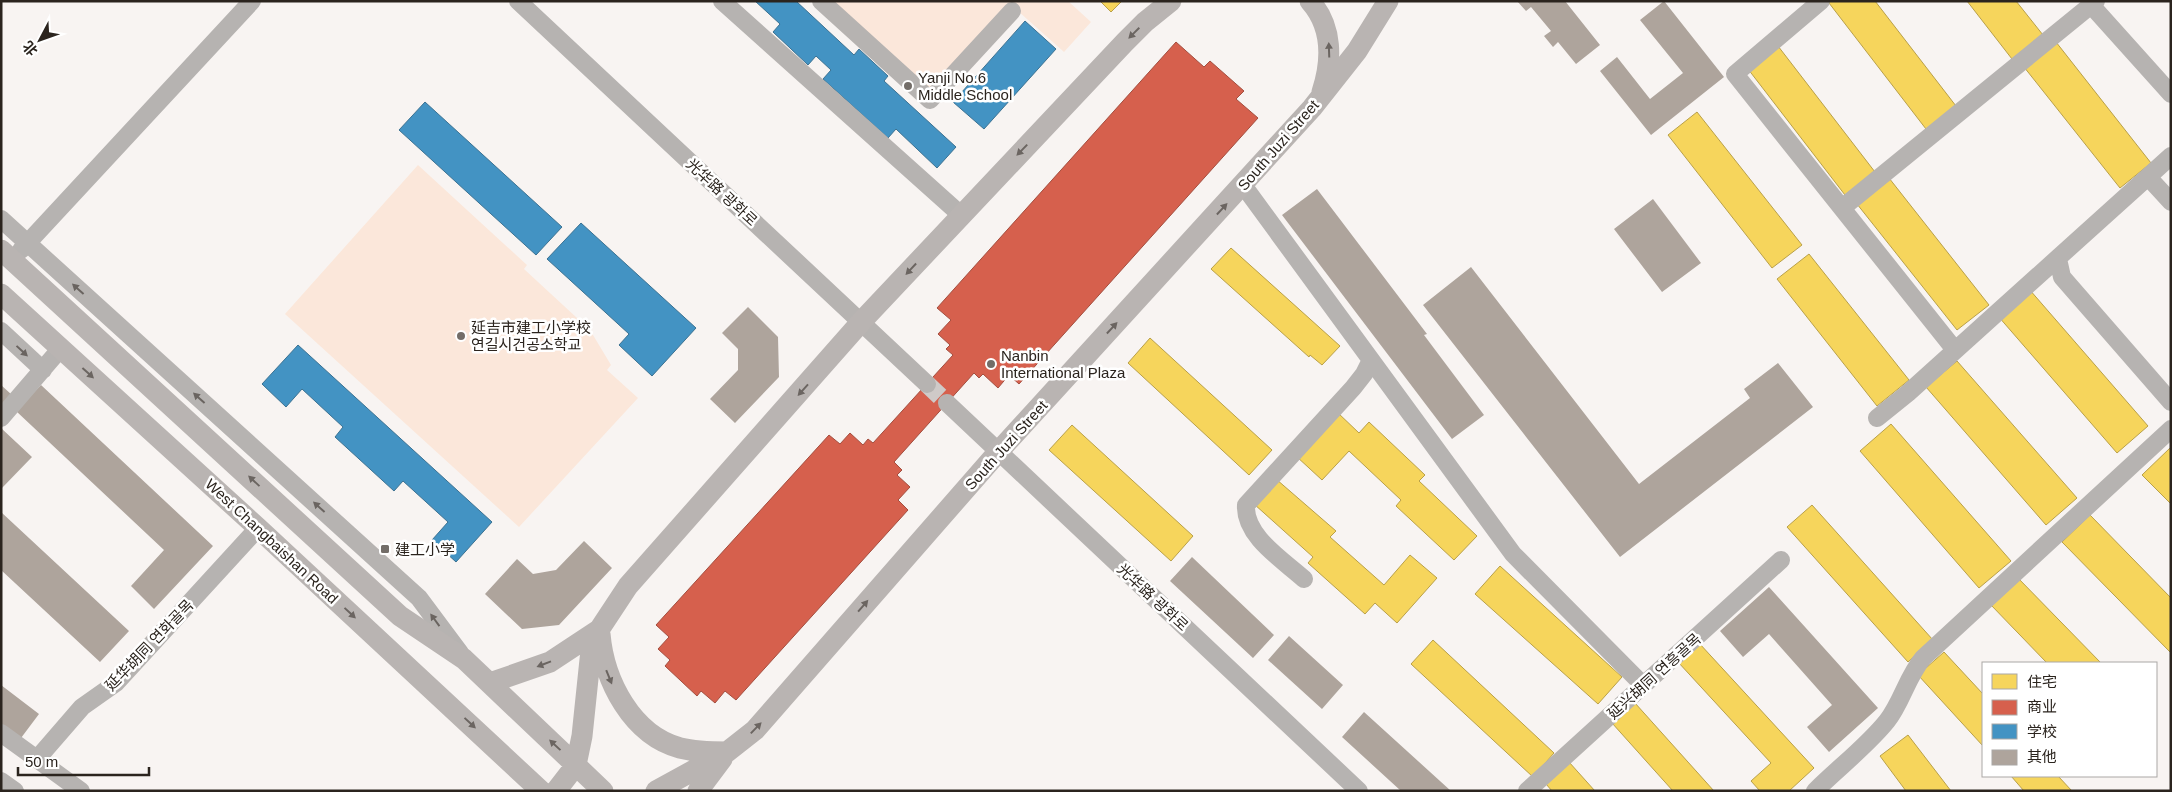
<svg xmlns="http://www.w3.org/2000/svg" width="2172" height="792" viewBox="0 0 2172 792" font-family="Helvetica,'Noto Sans SC','Noto Sans KR',sans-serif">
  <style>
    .green { fill: #fbe7da }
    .homes { fill: #f6d55c; stroke: #b9a049 }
    .shops { fill: #d6604d; stroke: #a34e3f }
    .schools { fill: #4393c3; stroke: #3c7292 }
    .building { fill: #aea49c }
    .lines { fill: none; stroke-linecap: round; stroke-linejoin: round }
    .minor-tunnel { stroke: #cfcac8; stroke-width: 18; stroke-dasharray: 18 9; stroke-linecap: butt }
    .minor { stroke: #b6b3b1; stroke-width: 18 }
    .major { stroke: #b9b4b2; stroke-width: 21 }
    .oneway { fill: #6b6561 }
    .oneway2 { fill: #6a6460 }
    .poi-dot { fill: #736d68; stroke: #fff; stroke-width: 2 }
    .labels { text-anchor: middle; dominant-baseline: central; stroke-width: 5; stroke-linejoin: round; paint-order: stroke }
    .poi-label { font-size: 15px; fill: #2b241e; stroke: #fff; text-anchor: start }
    .street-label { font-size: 15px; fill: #2b241e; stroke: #fff }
  </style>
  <rect width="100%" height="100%" fill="#f8f4f2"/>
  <path class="green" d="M827,1H1068L1091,22L1064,52L1010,4L930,93Z
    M418,165L527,265L524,269L590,330L611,365L607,370L638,398L519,527L285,314Z"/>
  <path class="homes" d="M1100,1H1122L1111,12Z
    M1831,1H1875L1956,106L1926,129L1829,3Z
    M1967,1H2016L2043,35L2012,59Z
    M2056,42L2151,163L2120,188L2024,67Z
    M1778,46L1875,172L1845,195L1748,69Z
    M1697,112L1802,245L1772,268L1668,135Z
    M1889,178L1989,305L1957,330L1857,204Z
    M1231,248L1340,346L1322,365L1310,355L1309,357L1211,269Z
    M1809,254L1909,380L1877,406L1777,279Z
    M2029,289L2148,426L2117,453L1998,316Z
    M1150,338L1272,450L1249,475L1128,363Z
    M1957,361L2077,498L2046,525L1926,387Z
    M1337,412L1359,433L1369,422L1425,475L1419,481L1477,536L1454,560L1396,506L1401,500L1349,451L1322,480L1296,456Z
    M1891,424L2011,561L1979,588L1860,451Z
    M1072,425L1193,536L1171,561L1049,450Z
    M2170,448L2171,449V504L2142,475Z
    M1276,479L1336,531L1330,537L1384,585L1410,555L1437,578L1397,623L1375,603L1365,614L1308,563L1313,557L1254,504Z
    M1812,505L1933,640L1908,662L1787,527Z
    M2090,515L2171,598V653L2062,542Z
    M1500,566L1622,677L1598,704L1475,594Z
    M2017,577L2101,663H2047L1990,604Z
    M1433,640L1554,753L1533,777L1411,664Z
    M1699,643L1814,768L1789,791H1760L1751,781L1771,763L1678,662Z
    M1944,652L1983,694V746L1918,675Z
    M1635,703L1714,791H1673L1612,723Z
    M1908,735L1951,791H1906L1880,756Z
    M1569,762L1595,791H1552L1546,784Z
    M2011,776H2058L2072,791H2024Z"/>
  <path class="shops" d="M1176,42L1204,67L1210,61L1244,91L1236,99L1258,118L1019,384L1009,375L998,388L983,374L979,378L974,373L894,462L902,470L897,475L910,487L898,500L908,510L736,700L725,691L715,703L701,691L697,696L665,666L670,660L658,649L669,637L656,625L829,435L840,444L850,433L863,445L868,439L873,443L953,355L946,349L950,345L938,334L951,320L937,308Z"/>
  <path class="schools" d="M755,1H796L854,55L859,49L888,76L884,81L956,147L937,168L896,129L888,138L823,79L831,70L816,56L808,65L773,32L780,24Z
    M1025,21L1056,49L984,129L953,102Z
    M425,102L562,227L536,255L399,130Z
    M581,223L696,328L652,376L619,345L629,334L547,259Z
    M298,345L492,522L456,562L432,540L448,522L403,481L394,491L335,437L343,427L302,389L286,407L262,384Z"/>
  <path class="building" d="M1517,1H1565L1600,45L1576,64L1558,42L1553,47L1544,36L1551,31L1531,7L1526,11Z
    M1664,1L1724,77L1651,135L1600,71L1617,57L1650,99L1683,73L1640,20Z
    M1317,189L1427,334L1424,335L1484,415L1452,439L1282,215Z
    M1653,199L1701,263L1662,292L1614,229Z
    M1471,267L1639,484L1750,398L1744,389L1778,363L1813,407L1620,557L1423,305Z
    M748,307L778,337L779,377L735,423L710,399L738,370V349L722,333Z
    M1,385L12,395L1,406Z
    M41,385L213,546L154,609L131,586L164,550L16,411Z
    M1,428L32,457L1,489Z
    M1,512L129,631L100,662L1,570Z
    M584,541L612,568L559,625L522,629L485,594L517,559L533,574L556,570Z
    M1192,557L1274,635L1253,658L1170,581Z
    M1769,587L1878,708L1829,752L1807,727L1832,705L1769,634L1743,657L1720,631Z
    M1289,636L1343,685L1322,709L1268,660Z
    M1,685L39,714L18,742L1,729Z
    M1364,712L1451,791H1401L1342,737Z"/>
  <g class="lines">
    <path class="minor-tunnel" d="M927,384L947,403"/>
    <path class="minor" d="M518,1L927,384
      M722,1L961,215
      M821,1L930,100L1012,11
      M1821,1L1735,74L1955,350
      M2091,5L2171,94
      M2148,177L2171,202
      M1243,185L1513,554L1643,685
      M1842,208L2096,1
      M1,219L419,598L460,653
      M21,250L252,1
      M2058,259L2062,277L2171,402
      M1,331L43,370
      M947,403L1359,791
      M1,418L61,348
      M1877,418L1908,393L2171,156
      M1304,579C1283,560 1244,536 1246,505L1353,388L1364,374L1371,360
      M1,733L81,791
      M37,759L82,707L116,683L258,528
      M1,781L15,791
      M1527,791L1781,560
      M1815,791C1838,768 1867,746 1887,721C1902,702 1907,677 1923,658L2171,429"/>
    <path class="major" d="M1310,1C1333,27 1332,61 1322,92
      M1,250L400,616L464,659L603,791
      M1,294L258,528L541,791
      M600,634C604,681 632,735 680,748C696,752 711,752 727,752
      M490,683L550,662L600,629
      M556,791L576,765L582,736L591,650L597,633L628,586L861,322L1125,42L1145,22L1171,1
      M656,791L727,752L755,730L999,451L1312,108L1357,51L1388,1
      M698,791L722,759"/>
  </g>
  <defs><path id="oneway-solid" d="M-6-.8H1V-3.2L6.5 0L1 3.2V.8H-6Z" transform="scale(1.25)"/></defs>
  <g class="oneway">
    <use href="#oneway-solid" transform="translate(1134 33) rotate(135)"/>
    <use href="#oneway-solid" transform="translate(1329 50) rotate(-92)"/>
    <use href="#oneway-solid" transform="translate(1022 150) rotate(134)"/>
    <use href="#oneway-solid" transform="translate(1222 209) rotate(-47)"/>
    <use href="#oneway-solid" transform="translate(911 269) rotate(133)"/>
    <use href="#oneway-solid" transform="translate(1112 328) rotate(-47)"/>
    <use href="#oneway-solid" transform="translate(88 373) rotate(42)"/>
    <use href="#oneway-solid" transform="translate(803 390) rotate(132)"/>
    <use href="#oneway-solid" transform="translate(254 481) rotate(-137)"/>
    <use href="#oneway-solid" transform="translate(863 606) rotate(-49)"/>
    <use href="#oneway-solid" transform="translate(350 613) rotate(43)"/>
    <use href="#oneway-solid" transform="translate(544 664) rotate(159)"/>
    <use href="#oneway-solid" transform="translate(609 677) rotate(68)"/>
    <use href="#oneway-solid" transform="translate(470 723) rotate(43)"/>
    <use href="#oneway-solid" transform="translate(756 728) rotate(-46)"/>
    <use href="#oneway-solid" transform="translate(555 745) rotate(-137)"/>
  </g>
  <g class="oneway2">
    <use href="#oneway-solid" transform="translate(78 289) rotate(-138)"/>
    <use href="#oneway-solid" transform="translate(22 351) rotate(43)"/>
    <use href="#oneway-solid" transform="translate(199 398) rotate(-138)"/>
    <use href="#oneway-solid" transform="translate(319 507) rotate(-138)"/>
    <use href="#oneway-solid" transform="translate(435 620) rotate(-126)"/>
  </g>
  <g class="poi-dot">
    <circle cx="908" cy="86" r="5"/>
    <circle cx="461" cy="336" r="5"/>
    <circle cx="991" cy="364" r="5"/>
    <rect x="380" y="544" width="10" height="10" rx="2.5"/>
  </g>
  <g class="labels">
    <g class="poi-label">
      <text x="918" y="77">Yanji No.6<tspan x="918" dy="17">Middle School</tspan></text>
      <text x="471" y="327">延吉市建工小学校<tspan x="471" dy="17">연길시건공소학교</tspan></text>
      <text x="1001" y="355">Nanbin<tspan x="1001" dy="17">International Plaza</tspan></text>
      <text x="395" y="549">建工小学</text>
    </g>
    <g class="street-label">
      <text transform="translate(1278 145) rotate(-49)">South Juzi Street</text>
      <text transform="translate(722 192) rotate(43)">光华路 광화로</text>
      <text transform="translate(1006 445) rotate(-48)">South Juzi Street</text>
      <text transform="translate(272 541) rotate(43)">West Changbaishan Road</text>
      <text transform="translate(1153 597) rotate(43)">光华路 광화로</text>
      <text transform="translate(149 645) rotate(-46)">延华胡同 연화골목</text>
      <text transform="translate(1654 676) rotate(-42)">延兴胡同 연흥골목</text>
    </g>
  </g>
  <rect width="2172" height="792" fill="none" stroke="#2b241e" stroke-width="5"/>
  <rect x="1982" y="662" width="175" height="115" fill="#ffffff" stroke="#aaa7a5"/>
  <rect x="1992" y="674" width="25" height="15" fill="#f6d55c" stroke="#aaa7a5"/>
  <text x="2027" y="687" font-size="15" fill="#2b241e">住宅</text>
  <rect x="1992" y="700" width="25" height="15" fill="#d6604d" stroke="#aaa7a5"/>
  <text x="2027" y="712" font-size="15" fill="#2b241e">商业</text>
  <rect x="1992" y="724" width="25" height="15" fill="#4393c3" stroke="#aaa7a5"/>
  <text x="2027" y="737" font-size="15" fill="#2b241e">学校</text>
  <rect x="1992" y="750" width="25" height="15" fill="#aea49c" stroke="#aaa7a5"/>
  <text x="2027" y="762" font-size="15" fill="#2b241e">其他</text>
  <g transform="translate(40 40) rotate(229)" stroke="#ffffff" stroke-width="4" paint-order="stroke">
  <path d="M0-4L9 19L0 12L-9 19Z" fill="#2b241e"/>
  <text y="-8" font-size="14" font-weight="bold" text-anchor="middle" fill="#2b241e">北</text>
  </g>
  <path d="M18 767v8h131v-8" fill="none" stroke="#2b241e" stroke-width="2.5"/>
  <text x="25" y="767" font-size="15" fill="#2b241e" stroke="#ffffff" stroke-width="4" paint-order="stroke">50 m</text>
</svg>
